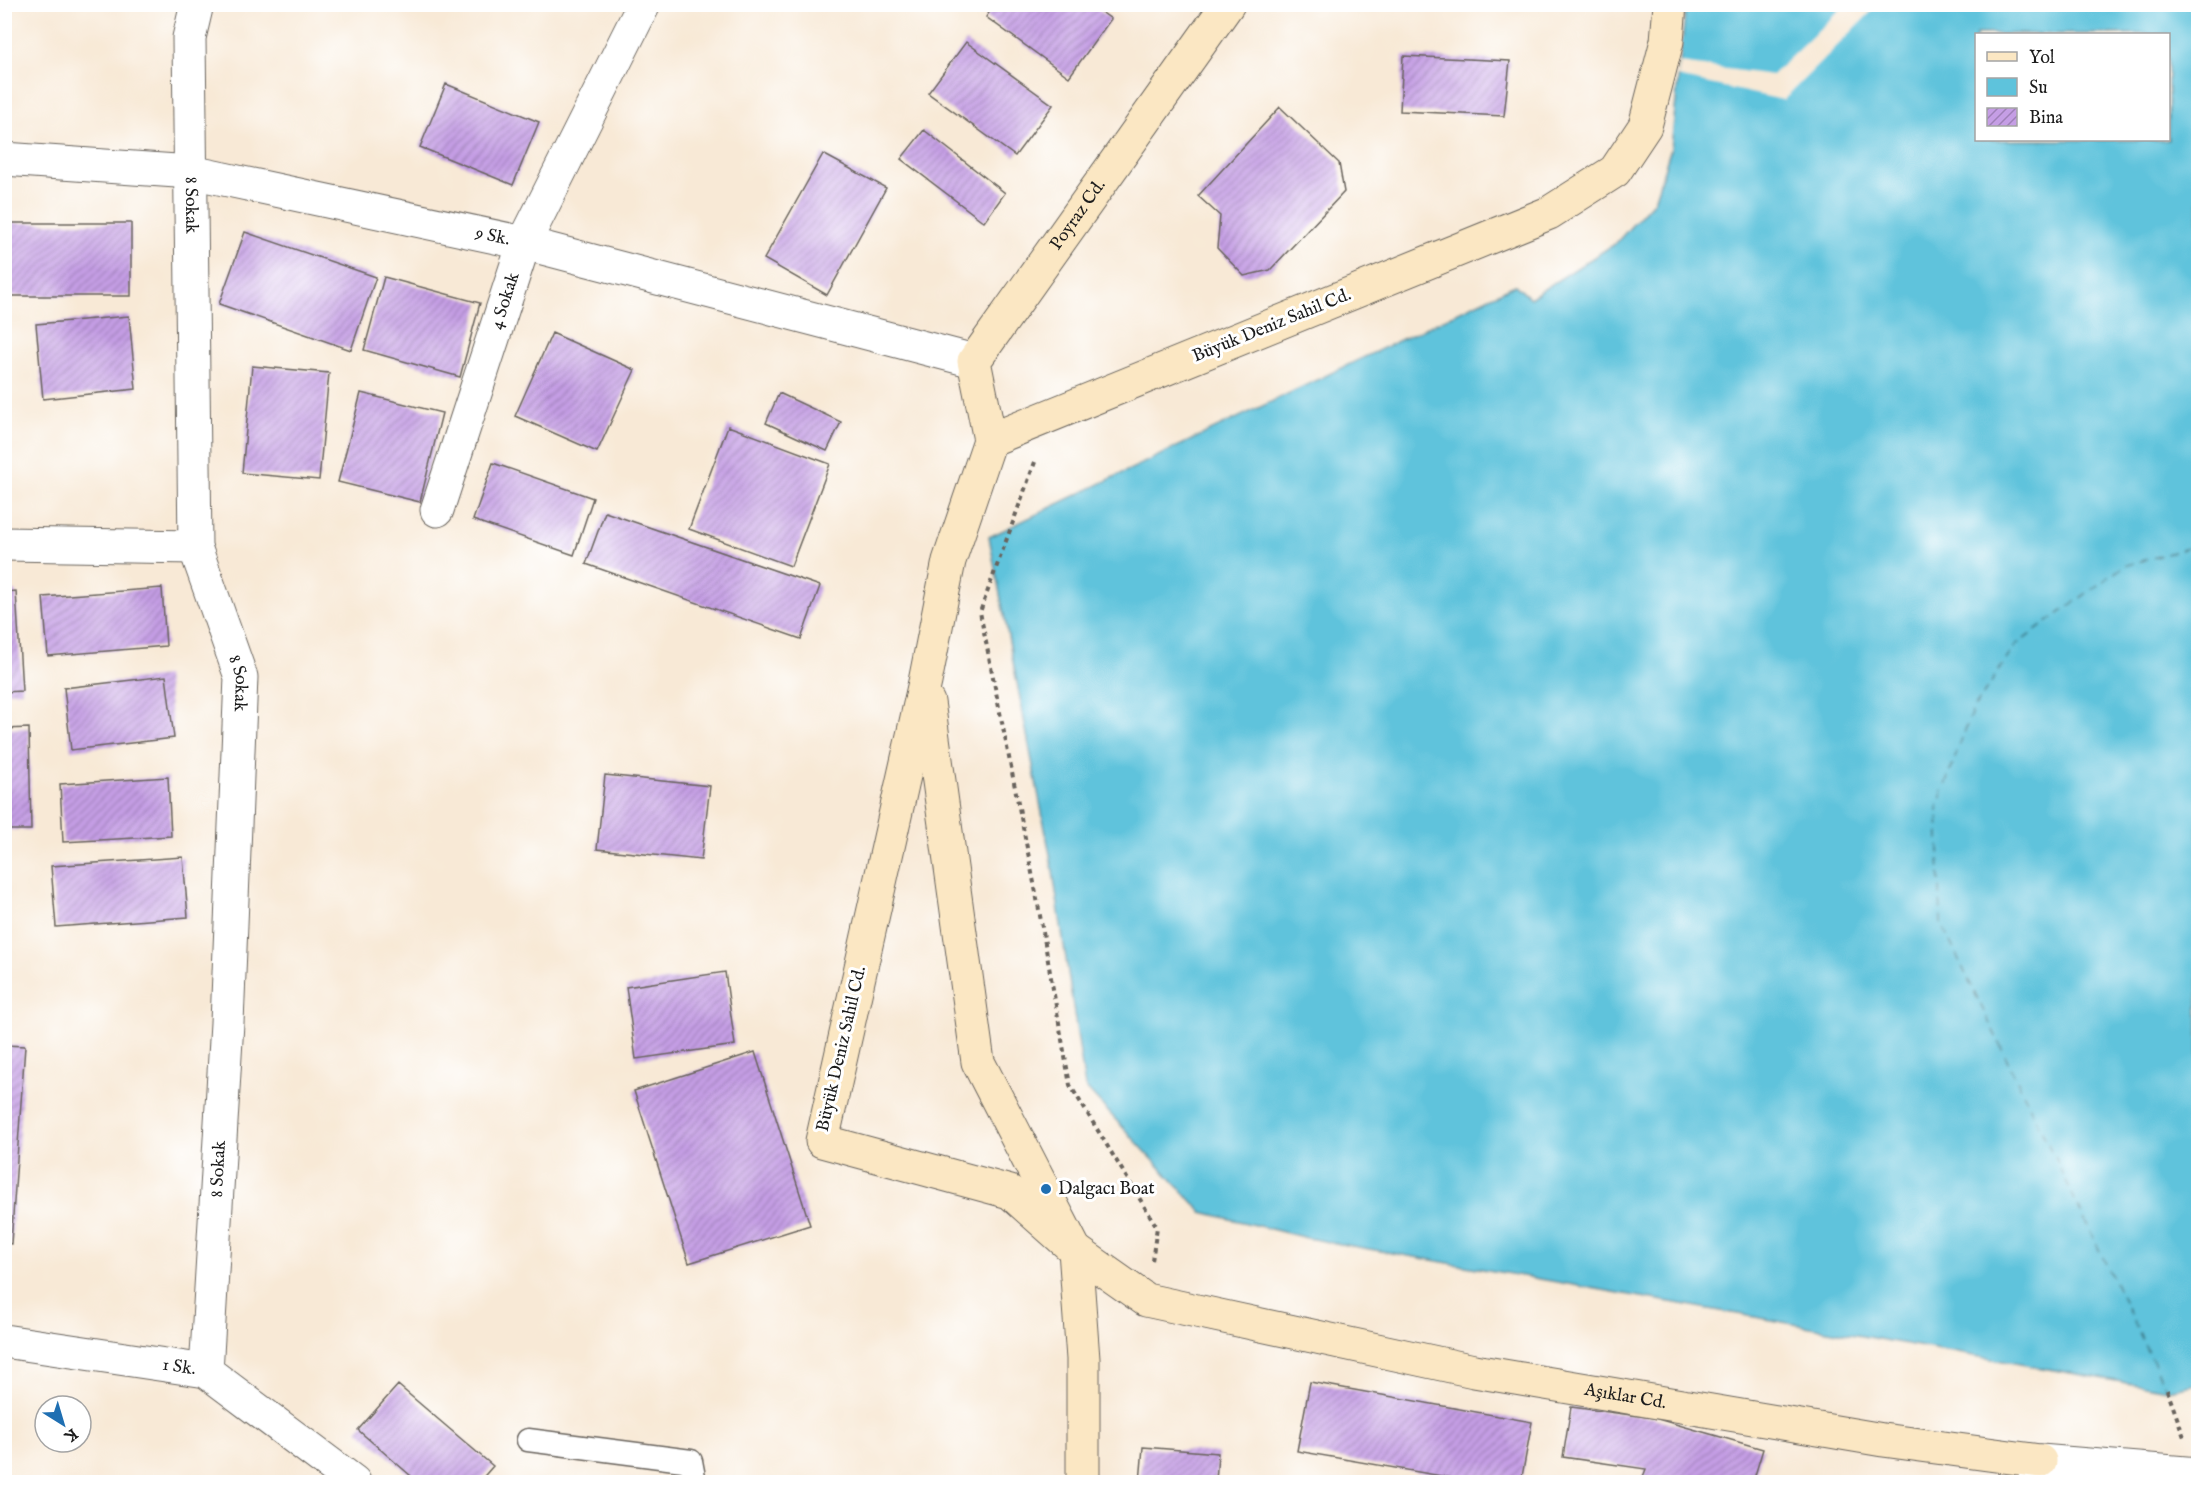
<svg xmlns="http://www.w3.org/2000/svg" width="2203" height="1487" viewBox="0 0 2203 1487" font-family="'IM FELL English',serif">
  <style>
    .water { fill: #5ec3dc; stroke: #3d707c; stroke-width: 1.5; fill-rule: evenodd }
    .pier { fill: #f8e9d6 }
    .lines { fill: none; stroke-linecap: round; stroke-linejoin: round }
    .ferry { stroke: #365f69; stroke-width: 1.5; stroke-dasharray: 8 6; stroke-linecap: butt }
    .building { fill: url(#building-hatch) }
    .lane-casing { stroke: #69645d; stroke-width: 25 }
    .street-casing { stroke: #69645d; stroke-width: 35 }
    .secondary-casing { stroke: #69645d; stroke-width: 35 }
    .path { stroke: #69645d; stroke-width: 4; stroke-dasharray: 4.5 4.5; stroke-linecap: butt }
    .lane { stroke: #fff; stroke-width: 22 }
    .street { stroke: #fff; stroke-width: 33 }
    .secondary { stroke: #fbe7c3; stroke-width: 33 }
    .poi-dot { fill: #1f6fb2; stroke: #fff; stroke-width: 2 }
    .labels { text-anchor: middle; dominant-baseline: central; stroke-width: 6; stroke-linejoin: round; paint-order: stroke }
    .street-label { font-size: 18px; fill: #1c1c1c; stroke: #fff }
    .poi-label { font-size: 18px; fill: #1c1c1c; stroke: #fff; text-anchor: start }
  </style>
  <defs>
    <pattern id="building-hatch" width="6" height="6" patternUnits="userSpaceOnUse" patternTransform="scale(1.5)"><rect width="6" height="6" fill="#c59ee5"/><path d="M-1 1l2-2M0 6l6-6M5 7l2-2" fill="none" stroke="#9f80b9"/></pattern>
  </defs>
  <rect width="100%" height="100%" fill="#fff"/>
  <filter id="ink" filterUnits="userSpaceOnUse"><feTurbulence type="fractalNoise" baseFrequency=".0167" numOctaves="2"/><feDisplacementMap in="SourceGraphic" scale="12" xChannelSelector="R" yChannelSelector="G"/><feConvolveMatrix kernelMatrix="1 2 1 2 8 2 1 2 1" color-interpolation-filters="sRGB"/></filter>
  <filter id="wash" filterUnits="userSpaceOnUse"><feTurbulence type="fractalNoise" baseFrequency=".008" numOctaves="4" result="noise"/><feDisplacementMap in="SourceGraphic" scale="24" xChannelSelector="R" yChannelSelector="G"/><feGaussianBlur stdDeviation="1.35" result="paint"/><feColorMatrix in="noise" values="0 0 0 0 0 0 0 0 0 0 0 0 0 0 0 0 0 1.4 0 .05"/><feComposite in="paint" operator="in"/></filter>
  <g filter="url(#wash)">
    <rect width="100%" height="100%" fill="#f8e9d6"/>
    <path class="water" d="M1686,5H2198V1384L2167,1390L1307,1238L1202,1212L1085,1087L1052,865L989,537L1515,285L1530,298L1616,243L1654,201L1671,148ZM1976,34H2168V140H1976Z"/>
    <path class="pier" d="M1846,4L1878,5L1783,100L1678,77L1680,63L1772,75Z"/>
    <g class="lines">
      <path class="ferry" d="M2167,1390L1941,923L1938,805L1972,711L2016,645L2124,566L2198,545"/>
    </g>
    <g id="blocks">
      <path class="building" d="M995,4H1090L1111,19L1069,77L986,17Z
        M966,42L1053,105L1015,156L928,93Z
        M1403,56L1510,61L1504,116L1400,111Z
        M446,84L539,122L513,185L420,147Z
        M1280,107L1339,163L1344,192L1270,270L1244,276L1217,248L1220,216L1198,196Z
        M924,130L1005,193L984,222L901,159Z
        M823,154L886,188L827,295L764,259Z
        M11,223H131V296H11Z
        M245,232L376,277L351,350L219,304Z
        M384,277L480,303L460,377L364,350Z
        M129,316L136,389L43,399L36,324Z
        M552,333L635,370L597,452L515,416Z
        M252,366L329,373L319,480L242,473Z
        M361,393L442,413L420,502L338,482Z
        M779,393L841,422L827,451L766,423Z
        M4,426H6L9,462H4Z
        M728,426L830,464L791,566L689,529Z
        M493,463L593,498L574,555L473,520Z
        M605,512L820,586L801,639L586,564Z
        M162,588L166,646L48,656L43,597Z
        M16,591L22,691L4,692V592Z
        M166,676L174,738L71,750L64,688Z
        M29,728L31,830H4V729Z
        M605,775L710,786L701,860L597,849Z
        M168,777L171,836L63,842L60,784Z
        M183,857L188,917L56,927L51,866Z
        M725,972L735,1045L636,1059L626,987Z
        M4,1045L25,1046L11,1244L4,1243Z
        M755,1052L810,1225L689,1263L634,1091Z
        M1310,1382L1532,1422L1521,1482H1476L1297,1451Z
        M398,1385L493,1466L479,1482H418L358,1430Z
        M1571,1407L1654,1418L1763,1449L1753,1482H1641L1646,1469L1563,1457Z
        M1143,1447L1218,1453L1216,1482H1140Z"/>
    </g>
  </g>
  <g filter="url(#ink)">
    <use href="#blocks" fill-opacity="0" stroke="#69645d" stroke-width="1.5"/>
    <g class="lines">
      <g class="lane-casing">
        <path id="lane" d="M528,1440L691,1461L695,1482"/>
      </g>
      <g class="street-casing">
        <g id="street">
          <path id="s1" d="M197,4L189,38L195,547L241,677L227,1023L206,1371"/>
          <path id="s2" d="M4,159L191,172L524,243L974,361"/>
          <path id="s3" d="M437,510L524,243L644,4"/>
          <path d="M4,544L195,547"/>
          <path id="s4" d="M4,1341L206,1371L354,1482"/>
          <path d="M2034,1482L2040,1461L2198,1474"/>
        </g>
      </g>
      <g class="secondary-casing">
        <g id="secondary">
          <path id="s5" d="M1670,4L1667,41L1645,126L1615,171L1549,213L990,440L949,561L925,682L822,1141L1010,1192L1075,1250L1146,1300L1474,1371L1883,1440L2040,1461"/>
          <path id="s6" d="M990,440L974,361L1228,4"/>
          <path d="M928,702L978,1062L1075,1250L1083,1359V1482"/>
        </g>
      </g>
      <path class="path" d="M1035,462L980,612L1036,893L1070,1085L1157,1227L1152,1261
        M2167,1390L2184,1437"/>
      <use href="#lane" class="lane"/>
      <use href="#street" class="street"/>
      <use href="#secondary" class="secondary"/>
    </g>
  </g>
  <circle class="poi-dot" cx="1046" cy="1189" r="6"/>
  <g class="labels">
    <g class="street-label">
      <text stroke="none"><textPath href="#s1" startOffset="202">8 Sokak</textPath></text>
      <text stroke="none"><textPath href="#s6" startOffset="260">Poyraz Cd.</textPath></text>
      <text stroke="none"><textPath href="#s2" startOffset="496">9 Sk.</textPath></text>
      <text stroke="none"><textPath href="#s3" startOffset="220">4 Sokak</textPath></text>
      <text transform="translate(1272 326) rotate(-22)">Büyük Deniz Sahil Cd.</text>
      <text stroke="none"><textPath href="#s1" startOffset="688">8 Sokak</textPath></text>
      <text transform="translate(842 1049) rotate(-77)">Büyük Deniz Sahil Cd.</text>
      <text transform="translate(219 1169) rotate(-87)">8 Sokak</text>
      <text stroke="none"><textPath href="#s4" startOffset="177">1 Sk.</textPath></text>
      <text stroke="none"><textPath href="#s5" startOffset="2440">Aşıklar Cd.</textPath></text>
    </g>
    <g class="poi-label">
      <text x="1058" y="1189">Dalgacı Boat</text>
    </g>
  </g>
  <rect width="2203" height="1487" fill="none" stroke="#fff" stroke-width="24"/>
  <rect x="1975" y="33" width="195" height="108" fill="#ffffff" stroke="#a4a4a4" stroke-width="1.5"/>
  <rect x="1987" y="52" width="30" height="9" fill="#fbe7c3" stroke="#a4a4a4" stroke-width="1.5"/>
  <text x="2029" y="63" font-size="18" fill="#1c1c1c">Yol</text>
  <rect x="1987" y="78" width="30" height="18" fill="#5ec3dc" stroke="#a4a4a4" stroke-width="1.5"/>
  <text x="2029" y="93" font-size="18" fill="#1c1c1c">Su</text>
  <rect x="1987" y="108" width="30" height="18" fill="url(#building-hatch)" stroke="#a4a4a4" stroke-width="1.5"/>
  <text x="2029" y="123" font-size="18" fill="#1c1c1c">Bina</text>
  <g transform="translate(63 1424) rotate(143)"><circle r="28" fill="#ffffff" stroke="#a4a4a4" stroke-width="1.5"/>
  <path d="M0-4.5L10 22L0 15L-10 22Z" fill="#1f6fb2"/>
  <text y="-9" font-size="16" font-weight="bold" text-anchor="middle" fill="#1c1c1c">K</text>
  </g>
</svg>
